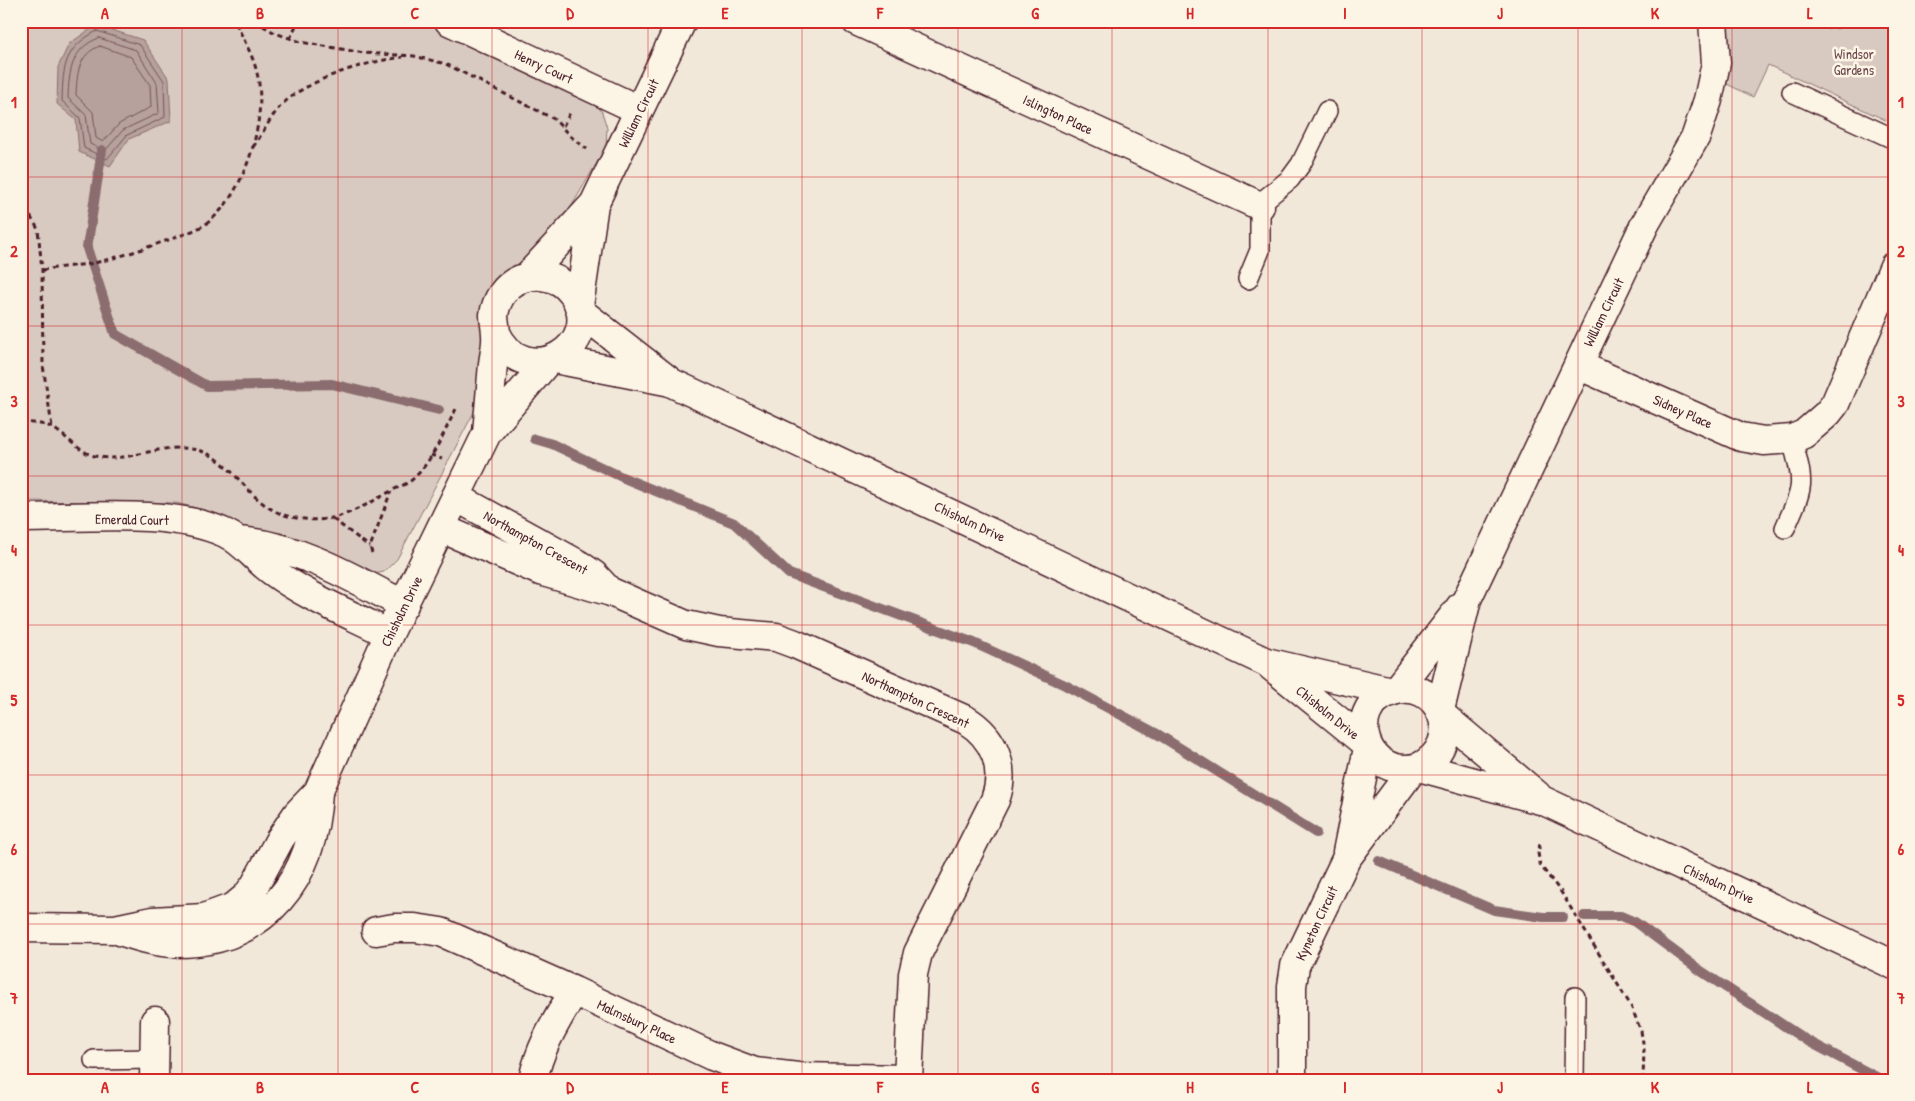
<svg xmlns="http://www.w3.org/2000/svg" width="1915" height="1101" viewBox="0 0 1915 1101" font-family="'Patrick Hand',sans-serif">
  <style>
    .green { fill: #d8cac0; stroke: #917476 }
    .water { fill: #b6a19c; stroke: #8b6d6f }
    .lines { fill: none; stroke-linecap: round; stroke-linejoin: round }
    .shore { stroke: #755358; stroke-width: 1 }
    .stream { stroke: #8b6d6f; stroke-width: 10 }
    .service-casing { stroke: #4a1f2b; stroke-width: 22 }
    .minor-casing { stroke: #4a1f2b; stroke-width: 31 }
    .tertiary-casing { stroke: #4a1f2b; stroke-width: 31 }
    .path { stroke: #4a1f2b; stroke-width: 3; stroke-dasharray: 5 4; stroke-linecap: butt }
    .service { stroke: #fcf5e5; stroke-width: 19 }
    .minor { stroke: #fcf5e5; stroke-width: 28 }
    .tertiary { stroke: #fcf5e5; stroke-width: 28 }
    .grid { fill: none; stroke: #d62828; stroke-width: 1; stroke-opacity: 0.55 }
    .labels { text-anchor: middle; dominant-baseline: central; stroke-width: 5; stroke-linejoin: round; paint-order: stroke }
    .park-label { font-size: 14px; fill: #6e4a50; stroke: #fcf5e5 }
    .street-label { font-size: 14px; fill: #4a1f2b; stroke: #fcf5e5 }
    .neatline { fill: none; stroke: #d62828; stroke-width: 2 }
    .grid-label { font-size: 16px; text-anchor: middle; font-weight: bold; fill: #d62828 }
  </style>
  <rect width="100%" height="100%" fill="#f1e8da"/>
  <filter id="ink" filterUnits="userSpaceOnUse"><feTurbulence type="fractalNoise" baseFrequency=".02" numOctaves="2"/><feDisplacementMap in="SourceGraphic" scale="10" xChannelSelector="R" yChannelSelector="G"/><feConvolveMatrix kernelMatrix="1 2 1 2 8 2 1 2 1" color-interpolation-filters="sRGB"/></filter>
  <g filter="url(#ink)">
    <path class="green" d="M21,21H421L589,101L597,105L602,112L607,128L606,147L567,214L549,239L508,276L484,393L397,559L384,572L373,574L244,529L205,510L176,503L21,501V288L26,287V266L21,265Z
      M1726,21H1894V124L1768,65L1753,97L1727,84L1730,48Z"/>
    <path class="water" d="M96,25L143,40L169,79L171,121L129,139L110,166L79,152L76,120L57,104L58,67L69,44Z"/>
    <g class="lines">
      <path class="shore" d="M97,31L140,45L164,81L165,117L127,135L107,159L84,148L80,118L62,101C63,66 64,48 97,31Z
        M99,38L136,50L157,83L159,113L123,130L105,151L90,144L86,115L68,98C69,72 71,48 99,38Z
        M100,46L131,57L150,85L151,107L119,124L103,142L96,138L93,112L76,95C77,74 78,54 100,46Z"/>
      <path class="stream" d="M102,150L87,248L115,334L207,386L332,384L439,410
        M535,439L552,444L624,478L734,523L789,574L974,643L1065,685L1159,735L1316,833
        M1379,861L1494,910L1543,917H1563
        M1584,916H1621L1635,922L1701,971L1806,1040L1882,1080"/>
      <g class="service-casing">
        <path id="service" d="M1792,92L1894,139
          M1248,279L1260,250V206L1264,200L1290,179L1301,164L1327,111
          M1785,528C1805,483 1804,486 1792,439
          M94,1060L154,1059
          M1574,1080L1575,997"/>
      </g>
      <g class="minor-casing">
        <path id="minor" d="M449,21L639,110
          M856,21L1260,206
          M527,277L594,204
          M579,306L594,204L682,21
          M1578,365L1741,437L1764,441L1792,439L1804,434L1827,414L1835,404L1894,266
          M456,497L578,564L594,575L608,590
          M21,518C81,518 171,508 225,533C244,542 255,559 272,571C307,597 350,614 389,634
          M441,528L540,571L611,592L686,625L719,632L776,637L795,644L966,720C994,737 1007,768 995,800L918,953L913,974L908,1080
          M239,541C299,546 351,577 404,605
          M1396,690L1461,606
          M1440,710L1467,599L1645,224L1696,136L1708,100L1716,63L1713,21
          M1347,852L1368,748
          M376,931L394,928H415L441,932L574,991L712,1056L755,1072L798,1077L908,1079
          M154,1080L155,1021
          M533,1080C540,1046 557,1020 574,991
          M1292,1080V986L1295,966L1346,859L1413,769"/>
      </g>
      <g class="tertiary-casing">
        <path id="tertiary" d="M581,312L672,383L1266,662L1391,691
          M555,359L666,381
          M487,433C489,410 491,387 493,364C494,355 497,344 496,334C496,328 494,322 494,315C495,308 498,300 502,294C511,281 526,275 541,276C554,277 566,284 573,294C608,345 525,395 496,333
          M1271,666L1366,743
          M1443,716L1537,795
          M1419,767C1469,743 1438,673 1390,692C1342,710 1366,782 1419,767L1544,801L1894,965
          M21,928L115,929L153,921L204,918L234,907L246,897L255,885L280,839L297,814L318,792L389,634L487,433L547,362
          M117,930C136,936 156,943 176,943C267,943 314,877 318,792"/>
      </g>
      <path class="path" d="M255,21L275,33L301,42L364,53L414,56L446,64L554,119L570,136L587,149
        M1744,26L1842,27L1854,21
        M290,39L298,21
        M563,126L571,111
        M253,147C262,135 269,120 278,109C302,80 368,61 403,57
        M21,201L38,229L42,270L43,365L52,427
        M42,270C59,267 77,266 94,263C121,257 148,247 174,238C186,233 201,229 211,220C246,190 268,118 257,73C253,55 243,39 235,21
        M21,422C31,423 42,423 51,427C66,435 78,452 95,456C130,465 164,438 204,452C232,463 247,496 273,510C288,519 316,522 332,518C352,514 373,501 391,491C398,487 408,484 414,478C433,460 445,430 457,407
        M431,455L442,459
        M333,519L370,547
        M372,553L370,547L391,491
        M1540,844L1538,853L1540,865L1561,892L1631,1006L1641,1031L1644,1049L1643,1080"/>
      <use href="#service" class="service"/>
      <use href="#minor" class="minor"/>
      <use href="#tertiary" class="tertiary"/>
    </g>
  </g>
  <path class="grid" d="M182,21V1080M338,21V1080M492,21V1080M648,21V1080M802,21V1080M958,21V1080M1112,21V1080M1268,21V1080M1422,21V1080M1578,21V1080M1732,21V1080M21,177H1894M21,326H1894M21,476H1894M21,625H1894M21,775H1894M21,924H1894"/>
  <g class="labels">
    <g class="park-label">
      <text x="1854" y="53">Windsor<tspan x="1854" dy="16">Gardens</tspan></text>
    </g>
    <g class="street-label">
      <text transform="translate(544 66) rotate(25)">Henry Court</text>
      <text transform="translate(638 113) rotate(-64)">William Circuit</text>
      <text transform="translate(1058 114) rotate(25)">Islington Place</text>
      <text transform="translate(1603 312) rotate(-64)">William Circuit</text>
      <text transform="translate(1683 411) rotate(24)">Sidney Place</text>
      <text transform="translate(132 519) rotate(1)">Emerald Court</text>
      <text transform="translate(970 521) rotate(25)">Chisholm Drive</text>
      <text transform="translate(536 542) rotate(29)">Northampton Crescent</text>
      <text transform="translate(401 611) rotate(-64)">Chisholm Drive</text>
      <text transform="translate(916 699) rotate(25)">Northampton Crescent</text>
      <text transform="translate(1328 712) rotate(39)">Chisholm Drive</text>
      <text transform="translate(1719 883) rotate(25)">Chisholm Drive</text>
      <text transform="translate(1316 923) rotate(-65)">Kyneton Circuit</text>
      <text transform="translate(637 1021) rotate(25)">Malmsbury Place</text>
    </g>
  </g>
  <rect width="1915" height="1101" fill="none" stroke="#fcf5e5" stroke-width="55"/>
  <rect x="28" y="28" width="1860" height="1046" class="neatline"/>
  <g class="grid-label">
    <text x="105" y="19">A</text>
    <text x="260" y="19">B</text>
    <text x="415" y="19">C</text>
    <text x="570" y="19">D</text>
    <text x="725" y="19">E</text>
    <text x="880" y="19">F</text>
    <text x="1035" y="19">G</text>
    <text x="1190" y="19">H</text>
    <text x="1345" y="19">I</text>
    <text x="1500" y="19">J</text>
    <text x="1655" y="19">K</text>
    <text x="1810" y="19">L</text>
    <text x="14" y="108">1</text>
    <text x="1901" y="108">1</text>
    <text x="14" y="257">2</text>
    <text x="1901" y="257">2</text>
    <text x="14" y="407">3</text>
    <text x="1901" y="407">3</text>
    <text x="14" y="556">4</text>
    <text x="1901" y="556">4</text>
    <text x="14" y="706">5</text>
    <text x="1901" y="706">5</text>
    <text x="14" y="855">6</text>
    <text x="1901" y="855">6</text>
    <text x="14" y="1004">7</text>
    <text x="1901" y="1004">7</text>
    <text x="105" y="1093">A</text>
    <text x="260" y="1093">B</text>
    <text x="415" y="1093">C</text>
    <text x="570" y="1093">D</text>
    <text x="725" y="1093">E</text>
    <text x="880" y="1093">F</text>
    <text x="1035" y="1093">G</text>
    <text x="1190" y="1093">H</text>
    <text x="1345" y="1093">I</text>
    <text x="1500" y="1093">J</text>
    <text x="1655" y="1093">K</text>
    <text x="1810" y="1093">L</text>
  </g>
</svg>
